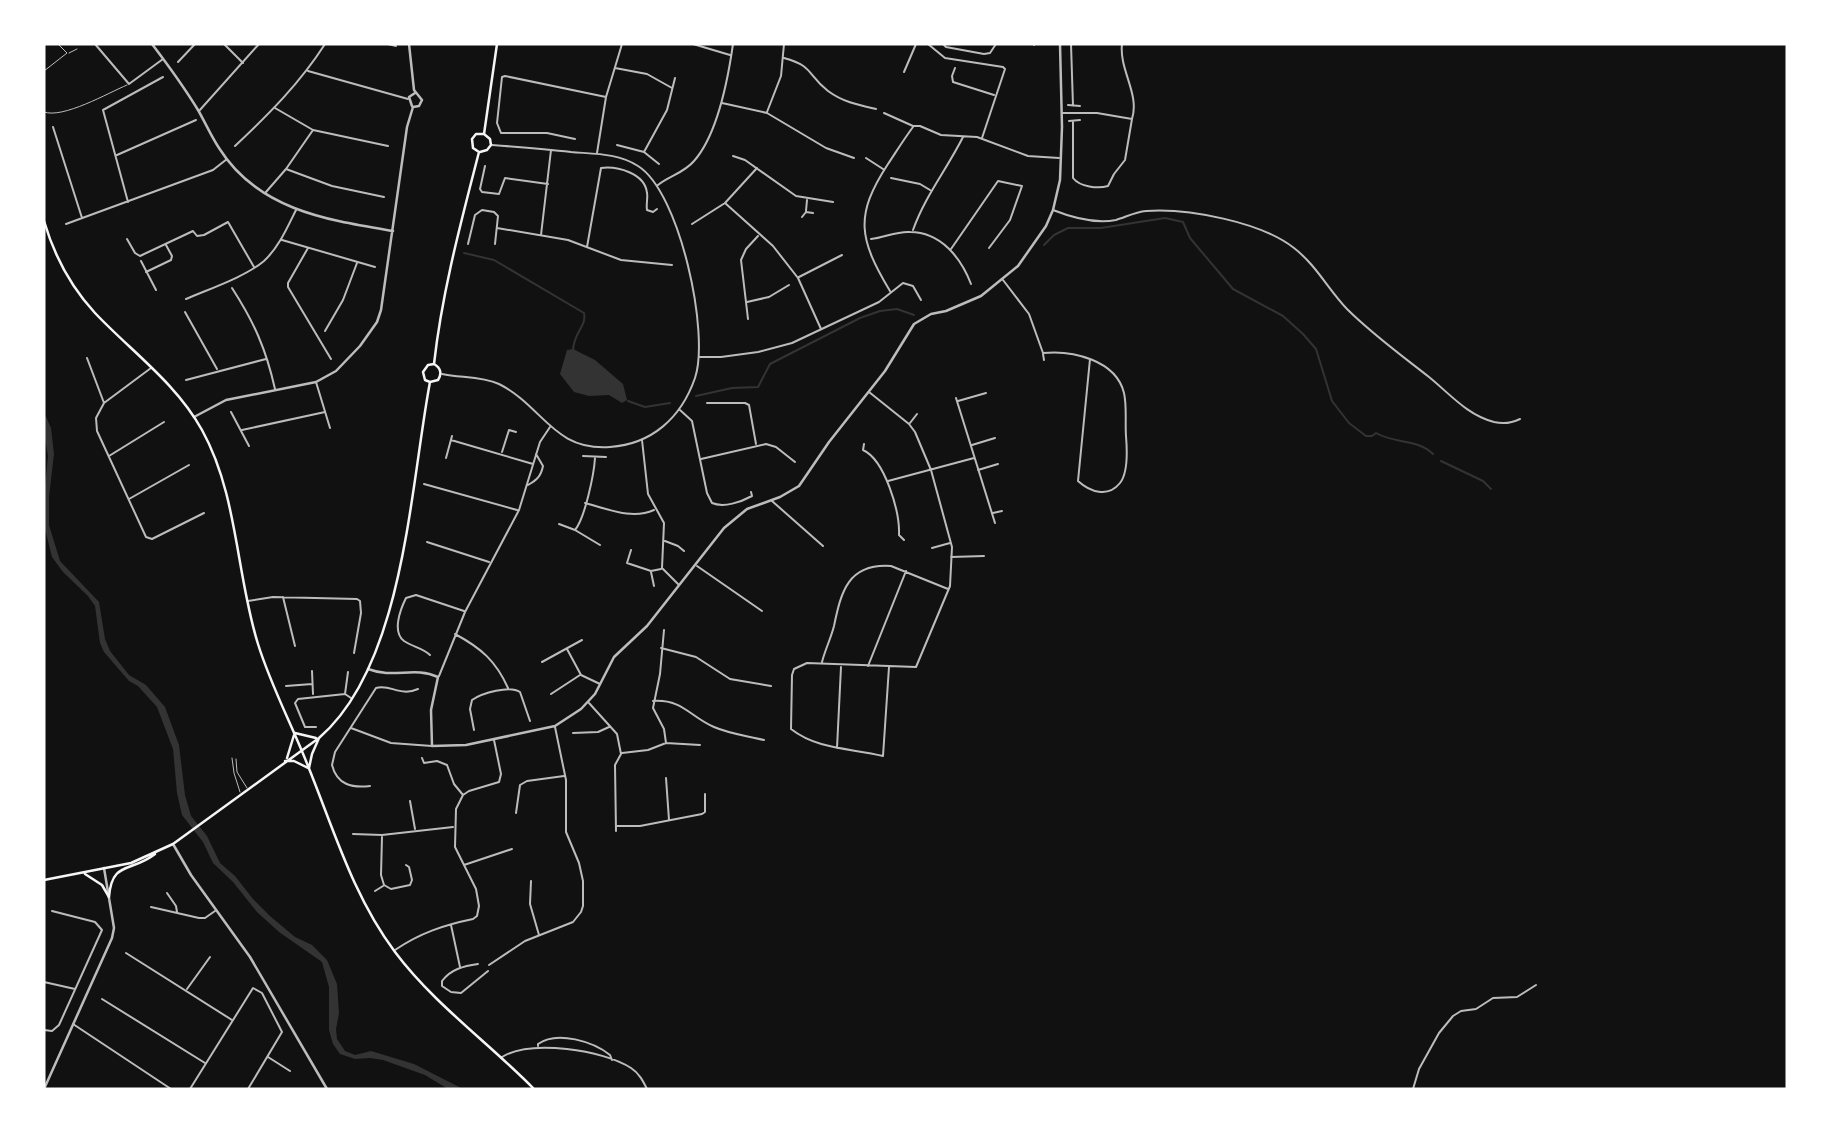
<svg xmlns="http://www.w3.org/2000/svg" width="1831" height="1133" viewBox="0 0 1831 1133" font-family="'Space Grotesk',sans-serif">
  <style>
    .water { fill: #333 }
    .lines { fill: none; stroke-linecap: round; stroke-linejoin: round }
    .stream { stroke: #333; stroke-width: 2 }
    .service { stroke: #bcbcbc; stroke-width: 1 }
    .minor { stroke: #bcbcbc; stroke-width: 2 }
    .tertiary { stroke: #bcbcbc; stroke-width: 2.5 }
    .secondary { stroke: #f5f5f5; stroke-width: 2.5 }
  </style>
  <rect width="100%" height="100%" fill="#111"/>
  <path class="water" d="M573,349L595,360L623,384L627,400L622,403L609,395L589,396L574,392L560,374L567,350Z
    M44,412L51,428L54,454L49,497V525L60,561L99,602L105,639L110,651L129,675L146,685L165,707L179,745L185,795L191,816L207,836L220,863L235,876L253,899L270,916L295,937L312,945L327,960L337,984L339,1013L336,1029L337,1039L345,1051L355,1055L371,1051L414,1064L463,1089H448L425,1075L383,1060L370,1058L355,1059L340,1054L333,1044L329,1030V987L322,962L279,932L257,912L233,882L213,863L203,842L182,815L177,793L173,749L157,707L138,686L129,681L104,652L100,643L95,606L88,596L63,572L52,557L44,525V496L48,456L44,433Z"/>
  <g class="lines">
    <path class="stream" d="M1044,245L1054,235L1068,228H1101L1165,218L1183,222L1190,238L1233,289L1283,316L1303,334L1316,349L1332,401L1349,423L1366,436H1372L1376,433C1395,444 1418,439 1433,454
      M464,253L494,260L584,313C587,327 573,332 573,351
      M696,396L732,388L758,387L770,364L860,318L880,311L897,309L914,315
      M628,401L645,407L670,403
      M1441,461L1483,481L1491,489"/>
    <path class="service" d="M69,53L77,49
      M44,71L67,53L58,44
      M44,112C63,119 108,93 127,85
      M232,758L234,773L240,792
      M236,759L237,772L247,788"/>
    <path class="minor" d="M95,44L129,84L163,59
      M224,44L243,63
      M388,44L396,46
      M673,44H674
      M693,44L730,55
      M928,44L945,58L1003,67L1005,69L982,138
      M943,44L946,47L984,54L990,53L996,44
      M1034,44V45
      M1071,44L1073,106
      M784,58C814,66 807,75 828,91C843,102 858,105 876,109
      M178,62L195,44
      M615,68L647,74L672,88
      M955,68L952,76L953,82L994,95
      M308,71L408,99
      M904,72L916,44
      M722,103L767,113L826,148L854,158
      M1068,105L1080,106
      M275,108L313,130L388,146
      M199,111L259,44
      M767,112L781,76L784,44
      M884,113L913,126H920L941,135L977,137L1028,156L1059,158
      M1062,113H1097L1132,119C1140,94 1119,70 1122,44
      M1069,121L1080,120
      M1073,121V178C1080,187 1098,189 1108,186L1114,174L1125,160L1132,119
      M53,127L82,218
      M575,139L547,133H501L497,123L502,77L505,76L606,97
      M617,145L644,152L659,164
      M235,146C269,114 300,83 325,44
      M644,152L667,110L675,78
      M597,153L606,97L622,44
      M117,155L196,120
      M733,156L745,160L796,196L833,202
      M866,158L883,169
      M485,166L480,189L482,192L499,194L505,178L548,184
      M286,169L332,186L384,197
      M891,178L920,184L930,190
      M658,185C669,176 684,173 694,161C718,134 728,79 733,44
      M266,192L286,169L313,130
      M128,202L103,110L163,77
      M725,203L773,246L798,278L821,329
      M1053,210C1073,218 1095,224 1116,220C1126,217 1135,212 1146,211C1188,208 1261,222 1294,248C1316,265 1328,289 1347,309C1372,334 1401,355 1429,377C1450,394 1467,415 1494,422C1503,424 1512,423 1520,419
      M806,211L807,200
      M802,217L806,212L813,213
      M66,224L213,170L227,159
      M692,224L725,203L757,168
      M497,228L568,240L621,260L672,265
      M913,230C925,196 947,169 963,137
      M541,235L551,150
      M127,239L135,253L140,256L193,231L197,236L204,235L228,222L254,267
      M871,239C884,238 896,231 910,232C941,232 961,258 971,284
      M282,240L375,267
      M468,244L475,215L482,210L494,212L498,216L495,244
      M587,247L601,168C617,166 645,173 647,193C648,198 646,204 647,210L653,212L657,209
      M308,248L288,283V287L331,359
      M951,249L998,181L1022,186L1010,220L989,248
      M141,261L156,290
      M146,272L171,260L172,256L166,245
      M799,277L842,255
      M1003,280L1029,314L1043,353C1072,350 1116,360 1124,393C1127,406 1125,422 1126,436C1127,448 1128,473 1120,483C1108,498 1090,492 1078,481L1090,359
      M232,288C254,322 266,349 275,389
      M890,291C859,239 854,216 888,164C896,152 904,139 913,127
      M186,299C209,289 245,277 264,261C279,247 287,228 296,210
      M747,302L769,297L789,285
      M185,312L217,369
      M748,319L741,260L746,249L758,236
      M325,331L343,300L357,263
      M1043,354L1044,360
      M700,357H721L758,352L792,343L879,302L903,283L913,286L921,300
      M87,358L104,403
      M151,368L104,403L96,418L97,431L146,537L152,539L204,513
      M442,374C461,378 481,376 499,384C543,406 553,451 610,447C652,444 681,418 695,378C710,334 680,192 638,166C618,153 594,154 571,152C545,149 519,147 492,145
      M186,380L266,359
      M316,382L330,428
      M869,392L909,424L915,432L931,470L952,547L950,586L916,667L807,663L794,669L792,675L791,729C818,750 851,748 883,756L889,667
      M956,398L995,523
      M958,401L986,393
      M707,403H745L749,405L756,444
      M680,410L692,421L707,493L712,503C724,508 741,502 752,496L751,492
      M231,412L249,446
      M910,423L917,414
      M242,430L325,412
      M451,440L533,464
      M642,440L648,494L664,523L662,568L678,584
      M864,444L863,450C885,460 900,512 899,535L904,540
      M972,445L995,438
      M502,452L509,430L516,432
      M109,456L164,422
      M583,456L606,457
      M446,458L452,436
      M701,459L766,444L776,447L795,462
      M978,470L998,464
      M888,481L974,458
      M424,484L517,510
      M528,485C537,480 541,476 543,466L536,454
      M129,499L189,465
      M772,501L823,546
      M585,503C608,509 632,520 654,510
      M993,513L1002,511
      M559,524L575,530L600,545
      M575,530C585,518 594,474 595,458
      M665,541L678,546L684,551
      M427,542L489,562
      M932,548L950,543
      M631,550L627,563L651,571L661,569
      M951,557L984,556
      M697,566L762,611
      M651,572L654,586
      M283,597L295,646
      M248,601L273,597L357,599L360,601L361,613L354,653
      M664,630L660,674L653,708L664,729L666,743
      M455,634C481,648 496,661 508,688
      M661,648L696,657L730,679L771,686
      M567,649L581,675L600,684
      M430,655C423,648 413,647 404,641C392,632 400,610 406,598L416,595L464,611
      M542,662L582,640
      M822,662C825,650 831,638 834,626C841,592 848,563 891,566L948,589
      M868,666L906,571
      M312,671L313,694
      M439,676L465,612L519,510L540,442L550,427
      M286,686L312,684
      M345,694L348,672
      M551,694L580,675
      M653,701C683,699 690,717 714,727C730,734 748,736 764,740
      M589,703L617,734L621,754L615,765L616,831
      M316,727H305L295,703L298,699L345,694L351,698
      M351,728L391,743L432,746
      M474,730L470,709L472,700C482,693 510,685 520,692L530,721
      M573,733L598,732L609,727
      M837,748L841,667
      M622,753L648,750L666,743L700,745
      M422,758L424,763L437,761L447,765L454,784L463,795
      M666,778L669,820
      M370,786C352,788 337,785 332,765L335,752L376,688C391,684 400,697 418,689
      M410,801L415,829
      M516,813L520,785L527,781L564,776
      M617,826H640L702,814L705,812V794
      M353,834L382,835L453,827
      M382,837L381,875L384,885L391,889L410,885L412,880L409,867L406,865
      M464,865L512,849
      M531,881L530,904L539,935
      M375,891L383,886
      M167,893L176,906L177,912
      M151,907L199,918H205L215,911
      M451,925L460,967
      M395,950C420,933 444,925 473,919L477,916L479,906L476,889L455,847L456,809L463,795L469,791L499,782L501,774L494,740
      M126,953L232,1020
      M478,964C464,966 451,969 442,981V986L451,992L461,993L488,971
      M489,965L525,941L573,922L581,912L583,906V881L579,863L566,832V780L555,727
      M44,982L75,989
      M187,989L210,957
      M102,999L205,1063
      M73,1024L171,1089
      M44,1030L52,1031L59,1025L102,930L95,922L52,911
      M538,1046V1044C557,1030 594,1042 610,1055L612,1060
      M268,1057L290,1071
      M502,1057C531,1039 603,1050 631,1068C639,1073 643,1081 647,1089
      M190,1089L253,988L262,993L282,1032L248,1089
      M1413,1089L1419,1069L1439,1033L1453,1016L1461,1011L1476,1009L1493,998L1517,997L1536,985"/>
    <path class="tertiary" d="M152,44C168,65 184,87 198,110C205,122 211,136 219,148C258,210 327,220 393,231
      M412,106L409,97L415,93
      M194,417L226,400L316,382L336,371L360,346L377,322L381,310L407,127L413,107L419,106L422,100L414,90L409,44
      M368,669C394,679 414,666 438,677L431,710L432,746L466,745L555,726L581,709L595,694L614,657L647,626L724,528L747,509L780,497L799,486L829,442L885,371L914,324L931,314L946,311L981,296L1018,266L1046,226L1053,210L1060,180L1062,127L1060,44
      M173,844L191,875L250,957L327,1089
      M44,1089L112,938L114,928L104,868"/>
    <path class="secondary" d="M479,152L473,148L472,139L476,134H484
      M480,152L487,150L491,145L490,139L484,134L497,44
      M44,221C54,255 71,287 95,313C131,351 176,383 202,430C238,495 236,574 258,644C271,686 292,725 308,766C334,830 353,896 395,952C434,1004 489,1043 534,1089
      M430,382L438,380C442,374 441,368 434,364C442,292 461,222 479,152
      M430,382L425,380L423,372L428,365L434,364
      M295,733L316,738
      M287,758L294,735
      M285,761H294L308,768
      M309,768L312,754L319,738
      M85,874L102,885L109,897
      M44,880L131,863L173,844L319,738C404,665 410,488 430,382
      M109,897C112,860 131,873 155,854"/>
  </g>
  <rect width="1831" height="1133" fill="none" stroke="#ffffff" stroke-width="91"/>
</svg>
